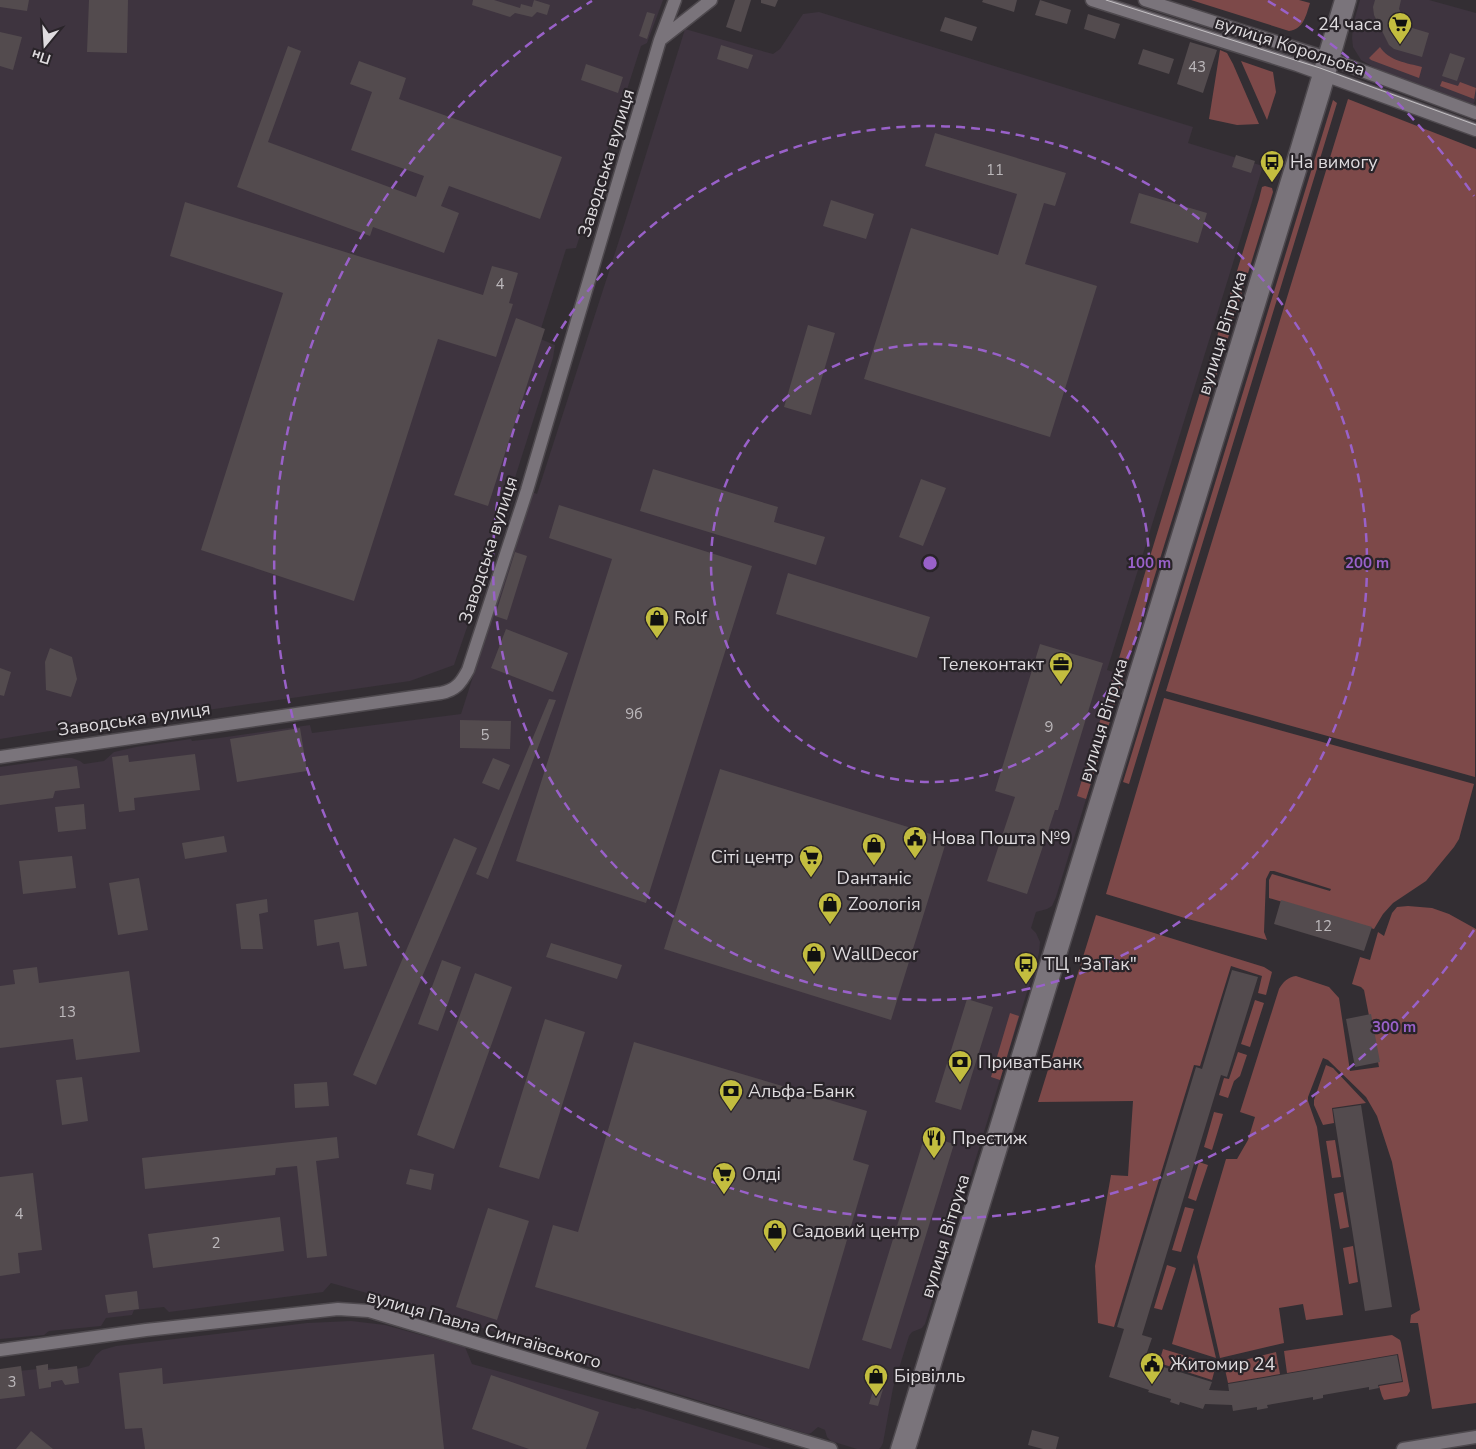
<svg xmlns="http://www.w3.org/2000/svg" width="1476" height="1449" viewBox="0 0 1476 1449" font-family="'Nunito Sans',sans-serif">
  <style>
    .built { fill: #3e343f }
    .green { fill: #7d4949 }
    .building { fill: #534b4e }
    .lines { fill: none; stroke-linecap: round; stroke-linejoin: round }
    .minor-casing { stroke: #4e494e; stroke-width: 15 }
    .tertiary-casing { stroke: #4e494e; stroke-width: 15 }
    .secondary-casing { stroke: #4e494e; stroke-width: 15 }
    .minor { stroke: #7a747b; stroke-width: 12 }
    .tertiary { stroke: #7a747b; stroke-width: 12 }
    .secondary { stroke: #7a747b; stroke-width: 12 }
    .tram { stroke: #c3c0c3; stroke-width: 1 }
    .ring { fill: none; stroke: #9961c9; stroke-width: 2.5; stroke-dasharray: 9 6 }
    .labels { text-anchor: middle; dominant-baseline: central; stroke-width: 4.5; stroke-linejoin: round; paint-order: stroke }
    .number-label { font-size: 15px; fill: #bcb8bb }
    .poi-label { font-size: 18px; fill: #dfdcdf; stroke: #292429; text-anchor: start }
    .street-label { font-size: 18px; fill: #dfdcdf; stroke: #292429 }
    .centre { fill: #9961c9; stroke: #292429; stroke-width: 2.5 }
    .ring-label { font-size: 15px; text-anchor: middle; font-weight: bold; fill: #9961c9; stroke: #292429; stroke-width: 4.5; stroke-linejoin: round; paint-order: stroke }
  </style>
  <rect width="100%" height="100%" fill="#332e33"/>
  <path class="built" d="M0,0H663L647,43L641,46L576,248L566,249L538,338L555,345L553,358L473,610L454,665L410,681L173,715L81,726L0,739Z
    M1360,0H1429L1476,13V98L1473,105L1379,70L1361,60L1353,47L1352,38L1353,25Z
    M819,12L1193,127L1188,143L1263,166L1107,670L1124,675L1121,685L1056,897L1052,906L1047,909L1036,912L1031,928L1036,933L1040,942L1039,953L925,1324L922,1328L912,1332L909,1336L893,1388L883,1443L881,1447L879,1449H857L831,1441L827,1437L825,1430L818,1427L811,1433L808,1434L573,1362L574,1355L428,1312L417,1307L331,1283L323,1292L169,1312L164,1307L134,1310L132,1315L106,1318L101,1326L49,1331L44,1335L0,1339V767L62,758H72L80,761L84,764L104,761L114,752L136,747L191,739L192,741L219,738L310,725L312,733L461,714L532,492L537,494L624,225L685,29L773,54L780,49L803,14Z
    M351,1321L385,1325L465,1347L472,1364L635,1409L637,1408L772,1449H0V1373L47,1368L71,1370L81,1368L89,1366L96,1355L102,1350L116,1346L307,1323Z"/>
  <path class="green" d="M1191,0H1299L1310,3C1306,15 1304,29 1289,31Z
    M1380,47C1389,61 1407,63 1422,67L1419,78L1371,60L1369,58Z
    M1220,50L1227,53L1233,64L1259,124L1237,125L1209,119Z
    M1241,61L1273,72L1276,92L1267,120Z
    M1442,81L1458,86L1460,82L1476,88L1474,99L1440,86Z
    M1348,99L1476,149L1475,777L1166,691Z
    M1333,100L1337,103L1129,784L1123,782Z
    M1265,186L1272,188L1273,192L1086,799L1077,796L1259,199L1262,187Z
    M1164,698L1474,784L1459,839L1454,847L1426,881L1393,903L1383,914L1374,929L1269,898V880L1272,874L1330,891L1331,889L1274,871H1270L1266,879L1264,932L1267,940L1188,919L1106,894Z
    M1408,906L1432,908L1449,914L1476,929V1403L1432,1409L1418,1323H1410L1411,1315L1420,1310L1392,1162L1377,1116L1366,1097L1328,1060L1323,1058L1308,1097V1101L1317,1127L1343,1315L1306,1320L1303,1304L1279,1308L1284,1343L1220,1358L1197,1257L1226,1159H1237L1248,1140L1255,1117L1240,1112L1279,989C1283,982 1288,977 1296,976L1329,987L1339,998L1350,1071L1379,1067L1364,990L1361,987L1352,984L1360,957L1370,960L1378,932L1384,936L1392,913L1397,907Z
    M1096,915L1264,967L1272,972L1266,995L1258,993L1262,976L1231,966L1200,1066L1194,1065L1114,1327L1098,1323L1095,1266L1111,1175L1128,1176L1133,1101L1038,1102Z
    M1255,1000L1264,1003L1250,1047L1241,1044Z
    M1010,1013L1019,1016L1000,1080L991,1077Z
    M1238,1052L1247,1055L1240,1076L1234,1081L1228,1098L1219,1095L1224,1078L1229,1079Z
    M1326,1065L1333,1068L1366,1103L1332,1108L1334,1123L1323,1125L1314,1105V1100Z
    M1214,1112L1223,1114L1212,1150L1204,1147Z
    M1335,1140L1341,1177L1332,1178L1326,1141Z
    M1199,1162L1208,1165L1196,1201L1188,1198Z
    M1343,1192L1349,1227L1340,1229L1334,1194Z
    M1185,1207L1194,1209L1181,1252L1172,1250Z
    M1353,1246L1358,1282L1349,1284L1343,1248Z
    M1194,1263L1216,1358L1172,1344Z
    M1167,1265L1176,1268L1162,1310L1154,1308Z
    M1392,1335L1400,1340L1401,1343L1410,1391L1407,1396L1384,1400L1382,1396L1379,1386L1403,1382L1398,1354L1287,1373L1284,1351Z
    M1163,1349L1216,1365L1212,1380L1159,1363Z
    M1276,1352L1280,1374L1228,1383L1224,1365Z"/>
  <path class="building" d="M0,0H29L27,11L0,7Z
    M89,0H128L127,53L87,52Z
    M473,0H494L520,8L521,4L532,7L534,0L550,5L547,15L537,12L532,17L515,13L510,17L472,5Z
    M735,0H751L741,32L726,27Z
    M761,0H778L775,7L761,3Z
    M983,0H1017L1014,12L982,2Z
    M1040,0L1071,10L1067,24L1035,15Z
    M1375,0H1401L1399,9L1409,27L1429,33L1422,57L1394,49L1389,45L1374,15L1373,7Z
    M647,12L655,14L647,39L639,36Z
    M1088,14L1120,24L1115,39L1084,29Z
    M945,17L977,27L972,41L940,31Z
    M0,32L22,37L13,70L0,66Z
    M1190,42L1217,50L1203,93L1177,84Z
    M721,45L753,55L748,69L717,59Z
    M288,46L301,51L268,142L416,197L424,176L351,150L372,92L350,84L359,61L406,78L399,99L562,157L540,219L449,186L441,206L459,213L444,253L373,227L370,236L237,187Z
    M1143,49L1174,59L1169,74L1138,64Z
    M1450,53L1465,58L1457,81L1442,76Z
    M586,64L623,77L618,93L581,80Z
    M935,133L1066,173L1055,206L1044,203L1025,264L1097,286L1050,437L864,379L911,228L998,255L1017,194L925,166Z
    M1236,155L1255,161L1251,173L1232,167Z
    M1139,193L1207,213L1198,243L1130,223Z
    M831,200L874,214L866,239L823,226Z
    M185,202L483,295L492,266L518,273L509,303L513,304L496,357L438,339L354,601L201,550L283,293L170,256Z
    M516,318L545,329L488,506L454,495Z
    M808,325L835,333L811,415L784,407Z
    M653,469L778,507L774,522L825,537L816,565L640,511Z
    M921,479L946,488L923,546L899,537Z
    M559,505L752,566L646,903L516,861L612,559L549,538Z
    M515,552L527,556L507,620L495,616Z
    M788,573L930,617L917,658L776,614Z
    M506,629L568,653L553,692L491,668Z
    M1040,644L1103,663L1058,810H1055L1027,894L987,881L1015,797L995,791Z
    M50,648L72,657L77,679L71,697L46,690L45,662Z
    M0,668L11,672L4,696L0,695Z
    M549,699L556,700L488,879L476,874Z
    M460,720L511,721L510,749L460,748Z
    M300,728L307,771L237,782L230,739Z
    M195,754L200,790L134,798L135,810L119,812L112,757L128,755L129,762Z
    M493,758L510,765L499,790L482,783Z
    M77,766L80,788L55,791L53,798L0,805V776Z
    M720,769L947,839L891,1020L664,949Z
    M84,804L86,829L58,832L55,807Z
    M224,836L227,852L185,859L182,843Z
    M454,838L477,848L376,1085L353,1075Z
    M72,856L76,888L23,894L19,861Z
    M139,878L148,930L118,935L109,883Z
    M267,899L268,912L259,914L263,949H241L236,904Z
    M1281,900L1372,927L1364,951L1274,924Z
    M358,912L367,966L344,969L339,942L317,946L314,920Z
    M551,943L622,965L617,979L546,957Z
    M442,960L461,967L438,1031L418,1024Z
    M37,967L39,983L129,971L140,1052L76,1060L73,1039L0,1048V986L15,984L13,970Z
    M1232,970L1258,977L1227,1077L1221,1075L1142,1335L1152,1338L1144,1361L1212,1382L1209,1390L1229,1391L1228,1384L1397,1355L1402,1381L1378,1385L1379,1388L1369,1390V1387L1323,1395V1398L1313,1400V1397L1267,1405L1268,1408L1257,1410V1407L1233,1411L1232,1405L1205,1404L1203,1409L1180,1402L1179,1405L1170,1402L1171,1399L1148,1392L1149,1390L1109,1377L1124,1329L1117,1327L1196,1067L1202,1069Z
    M475,973L512,987L454,1149L417,1135Z
    M967,999L993,1007L961,1110L935,1102Z
    M1371,1014L1380,1062L1355,1067L1346,1019Z
    M545,1019L585,1032L539,1179L499,1167Z
    M634,1042L867,1111L853,1160L869,1165L809,1369L535,1287L553,1225L578,1232Z
    M82,1077L88,1121L62,1125L56,1080Z
    M327,1082L329,1106L295,1108L294,1084Z
    M1361,1105L1392,1307L1365,1311L1333,1109Z
    M925,1135L954,1144L891,1349L862,1340Z
    M337,1137L339,1158L316,1161L327,1256L307,1258L297,1166L276,1168L275,1175L145,1189L142,1158Z
    M410,1169L434,1174L431,1190L406,1184Z
    M33,1173L42,1250L18,1253L20,1273L0,1276V1177Z
    M488,1208L529,1221L497,1320L456,1307Z
    M280,1217L284,1251L153,1268L148,1234Z
    M137,1291L139,1309L108,1313L105,1295Z
    M434,1354L444,1449H145L142,1428L125,1429L119,1373L162,1368L163,1384Z
    M48,1364V1370L77,1366L79,1383L65,1385L62,1380L51,1382V1387L39,1389L36,1366Z
    M21,1366L25,1396L0,1399V1369Z
    M491,1375L599,1412L586,1449H529L472,1429Z
    M874,1387L883,1389L878,1406L869,1404Z
    M1032,1430L1059,1437L1056,1449H1043L1028,1445Z
    M31,1431L53,1449H16Z"/>
  <g class="lines">
    <g class="minor-casing">
      <path id="minor" d="M660,40L711,0
        M0,757L441,693C456,690 461,683 468,670L527,490L660,40L675,0
        M0,1350L146,1330L338,1309L369,1311L831,1449"/>
    </g>
    <g class="tertiary-casing">
      <path id="tertiary" d="M1403,1449L1476,1437"/>
    </g>
    <g class="secondary-casing">
      <path id="secondary" d="M1092,0L1297,65L1476,130
        M1145,0L1333,60L1476,113
        M897,1449L1293,161L1341,0
        M909,1449L1324,92L1350,0"/>
    </g>
    <use href="#minor" class="minor"/>
    <use href="#tertiary" class="tertiary"/>
    <use href="#secondary" class="secondary"/>
    <path class="tram" d="M1106,0L1320,68L1476,125"/>
  </g>
  <g class="ring">
    <circle cx="930" cy="563" r="219"/>
    <circle cx="930" cy="563" r="437"/>
    <path d="M1474 930A656 656 0 1 1 592 1M1268 1A656 656 0 0 1 1474 196"/>
  </g>
  <defs>
    <g id="supermarket-pin" transform="scale(1.25)"><path d="M0 17L-7.5 6A9.5 9.5 0 1 1 7.5 6Z" fill="#c3bd3f" stroke="#292429"/><path d="M-6-5.5h2.5l.6 2H6L4.5 2H-2.5L-4.4-4H-6ZM-1.5 3.2a1.3 1.3 0 1 0 .1 0ZM3 3.2a1.3 1.3 0 1 0 .1 0Z" fill="#111"/></g>
    <g id="bus-pin" transform="scale(1.25)"><path d="M0 17L-7.5 6A9.5 9.5 0 1 1 7.5 6Z" fill="#c3bd3f" stroke="#292429"/><path d="M-5-6H5V4H4V6H2V4H-2V6H-4V4H-5ZM-3.5-4V0h7V-4ZM-3.5 1.2v1.5H-2V1.2ZM2 1.2v1.5H3.5V1.2Z" fill="#111"/></g>
    <g id="shop-pin" transform="scale(1.25)"><path d="M0 17L-7.5 6A9.5 9.5 0 1 1 7.5 6Z" fill="#c3bd3f" stroke="#292429"/><path d="M-5-2.5h2.3a2.7 3.5 0 0 1 5.4 0H5L5.5 6h-11ZM-1.5-2.5h3a1.5 2.3 0 0 0-3 0Z" fill="#111"/></g>
    <g id="office-pin" transform="scale(1.25)"><path d="M0 17L-7.5 6A9.5 9.5 0 1 1 7.5 6Z" fill="#c3bd3f" stroke="#292429"/><path d="M-6-3h4V-5.5h4V-3h4V5H-6ZM-1-4.5V-3h2v-1.5ZM-6 0V1H6V0Z" fill="#111"/></g>
    <g id="civic-pin" transform="scale(1.25)"><path d="M0 17L-7.5 6A9.5 9.5 0 1 1 7.5 6Z" fill="#c3bd3f" stroke="#292429"/><path d="M-.6-6.5H3V-4.5H.6V-3L4-1V1h2V6H-6V1h2V-1L-.6-3ZM-1.2 2.5V6h2.4V2.5Z" fill="#111"/></g>
    <g id="bank-pin" transform="scale(1.25)"><path d="M0 17L-7.5 6A9.5 9.5 0 1 1 7.5 6Z" fill="#c3bd3f" stroke="#292429"/><path d="M-6-4H6V4H-6ZM0-2.3a2.3 2.3 0 1 0 0 4.6a2.3 2.3 0 1 0 0-4.6Z" fill="#111"/></g>
    <g id="restaurant-pin" transform="scale(1.25)"><path d="M0 17L-7.5 6A9.5 9.5 0 1 1 7.5 6Z" fill="#c3bd3f" stroke="#292429"/><path d="M-5-6h1v4h1v-4h1v4h1v-4h1v5L-1.5 .5V6h-2V.5L-5-1ZM5-6V6H3V1.5H1.5Q1.5-4 5-6Z" fill="#111"/></g>
  </defs>
  <g fill-rule="evenodd">
    <use href="#supermarket-pin" x="1400" y="24"/>
    <use href="#bus-pin" x="1272" y="162"/>
    <use href="#shop-pin" x="657" y="618"/>
    <use href="#office-pin" x="1061" y="664"/>
    <use href="#civic-pin" x="915" y="838"/>
    <use href="#shop-pin" x="874" y="845"/>
    <use href="#supermarket-pin" x="811" y="857"/>
    <use href="#shop-pin" x="830" y="904"/>
    <use href="#shop-pin" x="814" y="954"/>
    <use href="#bus-pin" x="1026" y="964"/>
    <use href="#bank-pin" x="960" y="1062"/>
    <use href="#bank-pin" x="731" y="1091"/>
    <use href="#restaurant-pin" x="934" y="1138"/>
    <use href="#supermarket-pin" x="724" y="1174"/>
    <use href="#shop-pin" x="775" y="1231"/>
    <use href="#civic-pin" x="1152" y="1364"/>
    <use href="#shop-pin" x="876" y="1376"/>
  </g>
  <g class="labels">
    <g class="number-label">
      <text x="1197" y="67">43</text>
      <text x="995" y="170">11</text>
      <text x="500" y="284">4</text>
      <text x="634" y="714">9б</text>
      <text x="1049" y="727">9</text>
      <text x="485" y="735">5</text>
      <text x="1323" y="926">12</text>
      <text x="67" y="1012">13</text>
      <text x="19" y="1214">4</text>
      <text x="216" y="1243">2</text>
      <text x="12" y="1382">3</text>
    </g>
    <g class="poi-label">
      <text x="1382" y="24" text-anchor="end">24 часа</text>
      <text x="1290" y="162">На вимогу</text>
      <text x="674" y="618">Rolf</text>
      <text x="1044" y="664" text-anchor="end">Телеконтакт</text>
      <text x="932" y="838">Нова Пошта №9</text>
      <text x="794" y="857" text-anchor="end">Сіті центр</text>
      <text x="874" y="878" text-anchor="middle">Dантаніс</text>
      <text x="848" y="904">Zooлогія</text>
      <text x="832" y="954">WallDecor</text>
      <text x="1044" y="964">ТЦ "ЗаТак"</text>
      <text x="978" y="1062">ПриватБанк</text>
      <text x="748" y="1091">Альфа-Банк</text>
      <text x="952" y="1138">Престиж</text>
      <text x="742" y="1174">Олді</text>
      <text x="792" y="1231">Садовий центр</text>
      <text x="1170" y="1364">Житомир 24</text>
      <text x="894" y="1376">Бірвілль</text>
    </g>
    <g class="street-label">
      <text transform="translate(1290 46) rotate(18)">вулиця Корольова</text>
      <text transform="translate(606 163) rotate(-73)">Заводська вулиця</text>
      <text transform="translate(1222 333) rotate(-73)">вулиця Вітрука</text>
      <text transform="translate(488 550) rotate(-72)">Заводська вулиця</text>
      <text transform="translate(134 719) rotate(-8)">Заводська вулиця</text>
      <text transform="translate(1103 720) rotate(-73)">вулиця Вітрука</text>
      <text transform="translate(945 1236) rotate(-73)">вулиця Вітрука</text>
      <text transform="translate(484 1329) rotate(16)">вулиця Павла Сингаївського</text>
    </g>
  </g>
  <circle cx="930" cy="563" r="8" class="centre"/>
  <g class="ring-label">
    <text x="1149" y="568">100 m</text>
    <text x="1367" y="568">200 m</text>
    <text x="1394" y="1032">300 m</text>
  </g>
  <g transform="translate(45 45) rotate(198)" stroke="#292429" stroke-width="4" paint-order="stroke">
  <path d="M0-4L9 19L0 12L-9 19Z" fill="#dfdcdf"/>
  <text y="-8" font-size="14" font-weight="bold" text-anchor="middle" fill="#dfdcdf">Пн</text>
  </g>
</svg>
